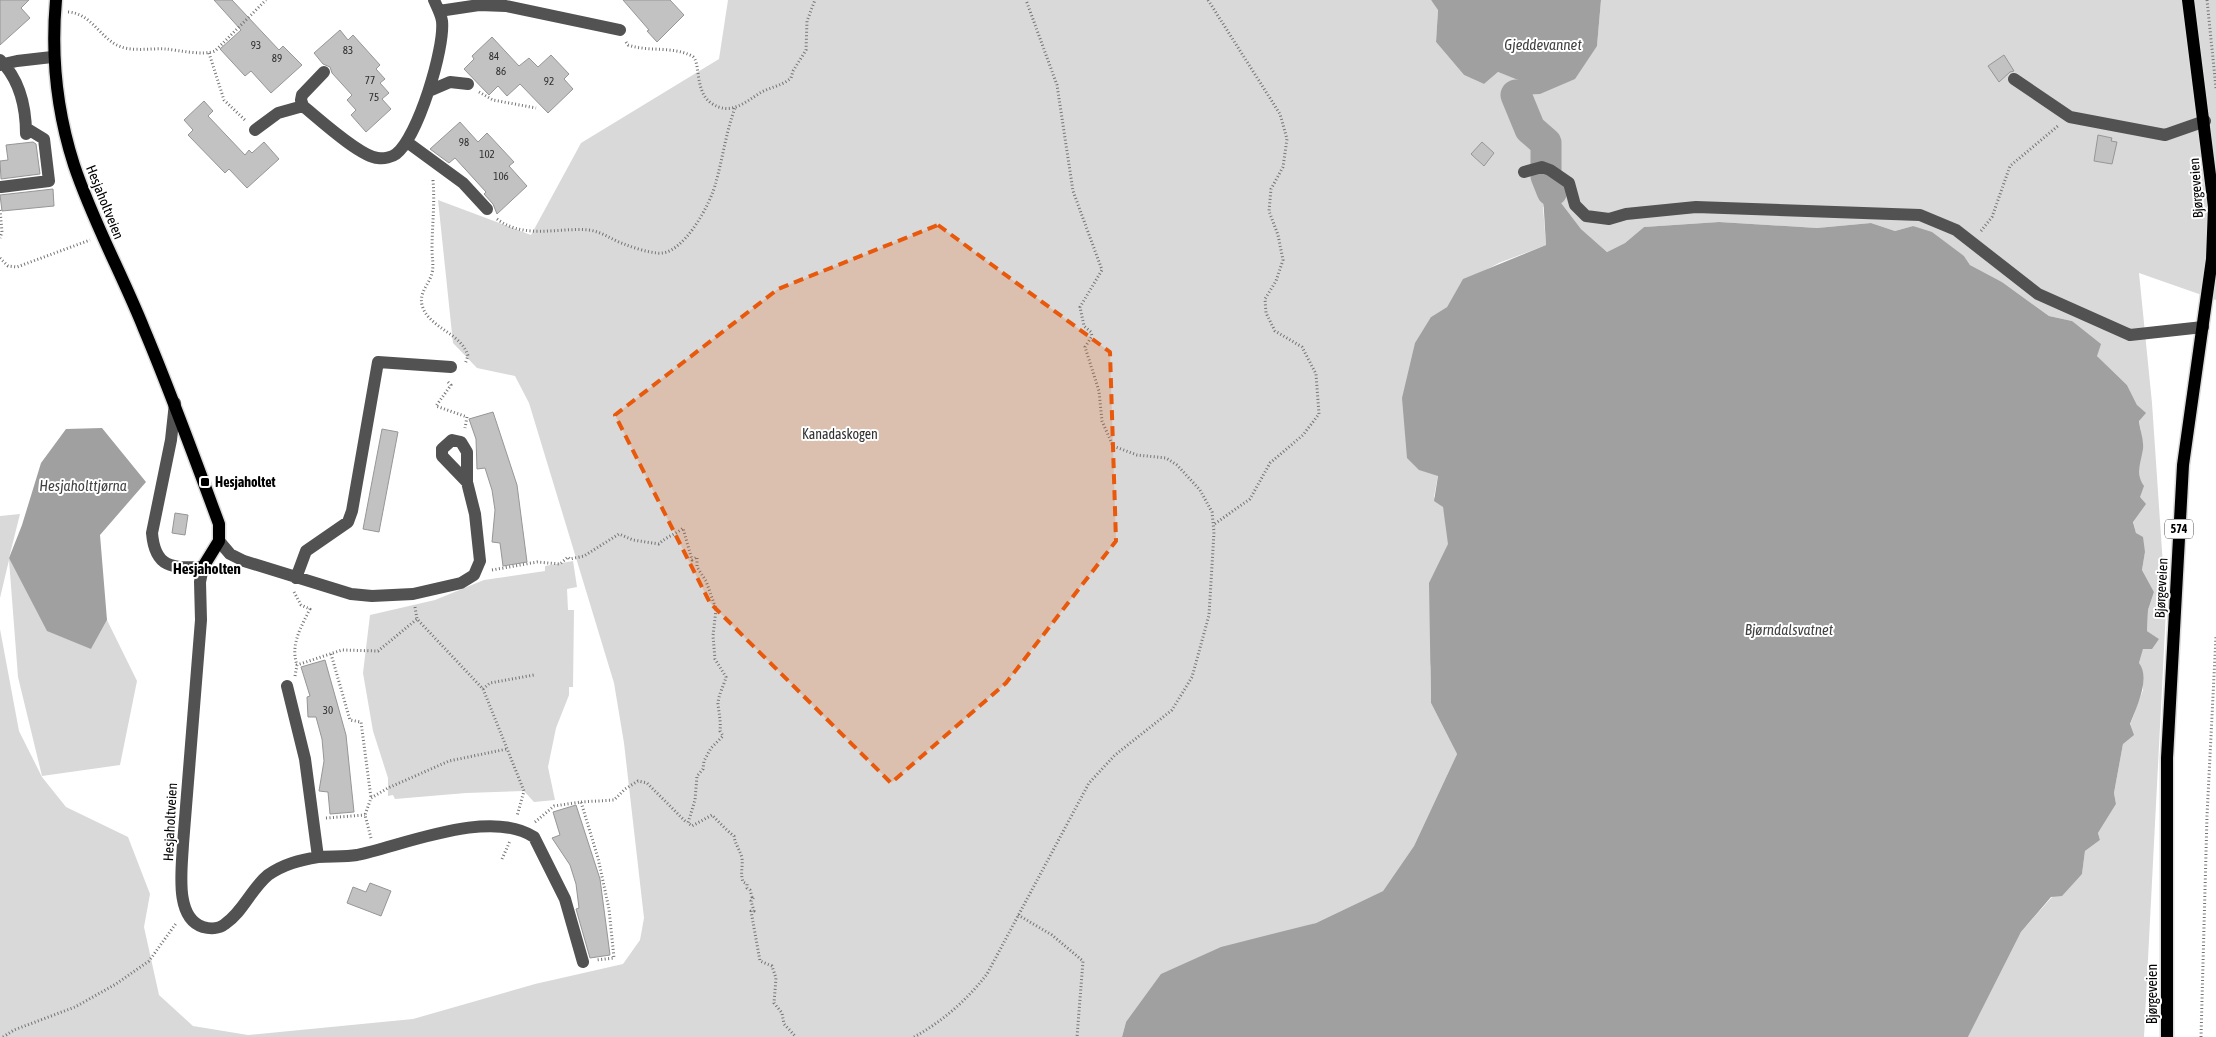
<svg xmlns="http://www.w3.org/2000/svg" width="2216" height="1037" viewBox="0 0 2216 1037" font-family="'Asap Condensed',sans-serif">
  <style>
    .green { fill: #d9d9d9 }
    .water { fill: #a0a0a0 }
    .lines { fill: none; stroke-linecap: round; stroke-linejoin: round }
    .river { stroke: #a0a0a0; stroke-width: 31 }
    .building { fill: #c2c2c2; stroke: #969696 }
    .major-casing { stroke: #dbdbdb; stroke-width: 15 }
    .path { stroke: #747474; stroke-width: 3; stroke-dasharray: 1 2.5; stroke-linecap: butt }
    .minor { stroke: #525252; stroke-width: 12 }
    .major { stroke: #000; stroke-width: 12 }
    .marked { fill: #e8590c; fill-opacity: 0.2; stroke: #e8590c; stroke-width: 4; stroke-dasharray: 10 6; stroke-linejoin: round }
    .poi-dot { fill: #000; stroke: #fff; stroke-width: 2 }
    .labels { text-anchor: middle; dominant-baseline: central; stroke-width: 4; stroke-linejoin: round; paint-order: stroke }
    .number-label { font-size: 11px; fill: #303030 }
    .shield { fill: #fff; stroke: #4c4c4c; stroke-width: 1 }
    .shield-label { font-size: 12px; font-weight: bold; fill: #000 }
    .street-label { font-size: 14px; fill: #000; stroke: #fff }
    .park-label { font-size: 14px; fill: #303030; stroke: #fff }
    .poi-label { font-size: 14px; font-weight: bold; fill: #000; stroke: #fff; text-anchor: start }
    .water-label { font-size: 15px; font-style: italic; fill: #414141; stroke: #fff }
    .neighbourhood-label { font-size: 15px; font-weight: bold; fill: #000; stroke: #fff }
  </style>
  <rect width="100%" height="100%" fill="#fff"/>
  <path class="green" d="M728,0H1431L1438,9L1436,42L1464,75L1484,84L1498,72L1518,80L1516,95L1597,46L1601,0H2216V300L2139,273L2152,403L2166,610L2144,1037H1968L2021,932L2052,897L2082,874L2085,851L2100,840L2098,833L2116,804L2114,793L2123,744L2143,690L2139,663L2143,648L2159,639L2147,631L2148,610L2154,592L2142,570L2145,552L2136,533L2133,521L2140,497L2139,462L2143,447L2137,405L2127,385L2097,356L2072,321L2049,316L2002,282L1970,265L1964,256L1913,226L1895,231L1871,223L1817,228L1719,222L1644,227L1625,243L1607,252L1581,229L1555,195L1543,207L1546,245L1499,263L1461,283L1447,307L1431,317L1438,475L1434,497L1443,507L1453,553L1430,667L1431,703L1457,754L1414,846L1383,891L1316,923L1280,934L1126,1022L1122,1037H0V629L19,731L42,777L66,807L128,837L150,894L144,927L159,995L193,1026L248,1035L413,1019L535,984L623,964L640,940L644,918L624,743L614,683L529,403L515,376L477,368L453,343L438,200L531,235L581,143L719,59Z
    M20,514L9,558L91,649L107,620L137,681L120,765L42,776L18,677L9,560L0,598V516Z
    M573,561L577,587L567,589L568,610H574L573,687H569V695L556,728L548,767L555,800L534,802L524,791L466,793L395,799L393,795L388,796V778L373,731L363,673L370,615L435,600L484,580L545,571V566Z"/>
  <path class="water" d="M1431,0H1601L1597,46L1575,79L1540,94L1516,95L1518,80L1498,72L1484,84L1464,75L1436,42L1438,10Z
    M1552,191L1581,229L1607,252L1625,243L1644,227L1719,222L1817,228L1871,223L1895,231L1913,226L1932,232L1964,256L1970,265L2002,282L2049,316L2072,321L2101,344L2097,356L2127,385L2137,405L2146,413L2139,421C2140,430 2144,440 2143,449C2141,462 2135,474 2144,486L2140,497L2146,504L2133,522L2136,533L2143,537L2145,552L2142,570L2154,592L2148,610L2147,631L2159,639L2152,649H2143L2139,663C2151,678 2136,709 2130,724L2134,735L2123,744L2114,793L2116,804L2098,833L2100,840L2085,851L2082,874L2062,896L2051,897L2021,932L1968,1037H1122L1126,1022L1161,974L1221,947L1316,923L1383,891L1414,846L1457,754L1431,703L1429,583L1448,544L1443,507L1434,501L1438,476L1419,470L1407,458L1402,398L1415,343L1431,317L1447,307L1463,279L1546,245L1543,195Z
    M102,428L146,482L100,535L107,620L91,649L47,631L9,558L22,525L41,463L66,429Z"/>
  <g class="lines">
    <path class="river" d="M1516,95L1530,129L1546,143V176L1552,191"/>
  </g>
  <path class="building" d="M0,0H29L21,8L30,18L0,45Z
    M214,0H232L279,50L283,46L302,65L271,93L251,71L245,76L220,49L241,30Z
    M623,0H670L684,15L657,42L647,31L649,30Z
    M340,30L348,40L353,35L380,65L376,69L385,79L380,83L389,93L382,99L391,109L366,132L351,115L356,110L347,100L352,95L332,73L330,67L323,64L314,53Z
    M492,37L519,66L529,58L538,67L551,55L569,74L564,79L573,89L548,113L520,84L507,96L498,86L489,95L464,69L474,59L472,56Z
    M2004,55L2014,71L2010,72L1999,82L1988,66Z
    M204,101L213,111L208,116L245,155L249,150L252,153L264,142L279,159L247,188L229,169L225,173L188,135L193,130L184,120Z
    M460,122L478,142L487,133L514,162L509,166L527,186L497,214L493,204L484,194L486,192L455,158L449,163L430,149Z
    M2098,135L2112,138L2111,141L2117,142L2112,164L2094,161Z
    M33,142L36,144L40,174L1,179L0,161L8,160L6,145Z
    M1482,142L1494,153L1484,166L1471,154Z
    M53,189L54,206L2,211L0,195Z
    M493,412L517,485L527,562L503,566L500,543L492,542L495,510L492,490L485,468L477,469L476,439L469,419Z
    M382,429L398,432L379,532L363,529Z
    M175,513L188,515L185,535L172,533Z
    M325,660L346,735L354,812L330,814L328,792L319,791L324,761L322,739L316,717H308L307,697L310,696L301,667Z
    M576,805L600,879L610,955L590,958L576,909L579,908L576,884L570,865L552,838L560,835L553,812Z
    M370,883L391,891L381,916L347,903L353,887L366,892Z"/>
  <g class="lines">
    <g class="major-casing">
      <path id="major" d="M56,0C51,55 57,112 74,165C93,222 122,274 144,329C171,393 195,459 219,524V541L203,567
        M2167,1037V758L2183,465L2212,259L2214,207L2188,0"/>
    </g>
    <path class="path" d="M1208,0L1280,114L1287,139L1283,167L1271,189L1269,211L1278,235L1283,260L1276,281L1265,299L1266,313L1275,331L1302,347L1316,374L1319,414L1303,435L1270,463L1250,499L1213,525
      M2207,0L2216,88
      M68,12C91,13 101,39 119,46C133,52 150,48 165,49C179,50 202,56 215,51L266,0
      M626,42L628,45C648,52 673,46 692,56C701,60 694,91 711,103C730,116 744,103 760,93C770,87 782,86 791,78L793,71L806,50L807,21L815,0
      M209,53L224,100L246,121
      M479,92L493,100L536,108
      M433,180C435,204 432,226 432,250C432,258 434,265 432,273C429,285 419,292 422,305C428,328 462,333 468,356L465,364
      M0,210L2,232L0,238
      M497,219C525,240 558,227 589,230C603,232 612,240 624,244C634,248 647,252 657,253C683,257 711,203 716,182C723,157 726,132 735,108
      M1981,231L1992,217L2010,166L2059,125
      M0,258L8,266L17,267L90,240
      M448,382L451,385L436,406L467,417L465,428
      M492,570L537,562L560,564L568,557L570,559L584,556L619,534L633,540L659,544C667,536 675,535 683,528L692,560L697,557V567L706,581L716,609L713,636L715,659L726,677C724,685 718,696 718,704C719,714 721,721 720,731L723,736L711,748L704,761L703,769L697,776L695,800L688,823L692,826L712,815C719,822 726,830 734,836C735,844 740,850 742,858C743,867 740,873 743,882L747,884V888L750,890L752,897H754L751,901L754,911H751L760,961L772,966L776,978L774,1003L782,1013L784,1024L796,1037
      M294,592L301,605L310,609C301,627 290,645 297,665
      M415,607L417,619L483,689L524,791L517,816
      M331,654L350,720L361,722L371,798
      M295,676L297,665L342,650L378,651L417,619
      M483,689L490,683L534,675
      M581,802L614,800L625,789L638,781L647,783L687,823
      M326,818L365,815
      M535,822L554,806L581,802L598,858L609,909L614,958L596,960
      M371,838L365,815L371,798L388,788L449,761L507,749
      M502,859L510,841
      M1018,915L1052,935L1083,961L1077,1037
      M3,1037L14,1030L75,1007L116,984L149,961L177,922
      M914,1037C942,1022 968,999 987,974L1089,783L1115,755L1172,710L1192,677L1209,615L1214,532L1212,512L1200,490L1177,465L1166,458L1137,455L1113,446L1102,421L1099,391L1085,347L1092,336L1091,332L1084,326L1080,307L1102,270L1073,191L1057,85L1026,0
      M2201,1037L2207,816L2216,636"/>
    <path class="minor" d="M439,11L479,5L506,6L620,30
      M0,60C20,80 26,106 26,134
      M0,65L17,61L52,57L54,54
      M324,72L302,95L301,100L303,106C318,118 360,157 378,158C384,159 392,157 396,154C418,137 445,48 442,21C441,14 437,7 434,0
      M2014,79L2070,117L2165,135L2205,121
      M429,91L450,82L468,84
      M255,130L278,113L303,106
      M407,142L463,183L487,209
      M1524,172L1542,167L1550,170L1569,183L1575,205L1586,216L1609,219L1626,214L1696,207L1920,215L1956,230L2038,294L2130,335L2203,327
      M1,187L49,181L44,139L26,128
      M175,403L171,440L152,533C155,569 173,568 203,567L200,582L201,620L183,844C182,868 174,918 203,927C210,929 219,929 225,924C243,912 251,889 268,875C284,864 300,860 318,857
      M219,541L230,554L244,561L351,594L372,596L413,594L461,583L474,575L480,561L475,514L467,482V452L461,442L452,440L442,449V456L467,482
      M296,578L306,551L348,522L352,511L378,362L451,367
      M287,686L305,759L318,857C331,856 345,857 357,855C404,845 490,808 534,837L565,899L583,962"/>
    <use href="#major" class="major"/>
  </g>
  <path class="marked" d="M938,225L1110,352L1116,541L1006,683L891,783L710,603L615,415L778,289Z"/>
  <rect class="poi-dot" x="200" y="477" width="10" height="10" rx="2.5"/>
  <g class="labels">
    <g class="number-label">
      <text x="256" y="45">93</text>
      <text x="348" y="50">83</text>
      <text x="494" y="56">84</text>
      <text x="277" y="58">89</text>
      <text x="501" y="71">86</text>
      <text x="370" y="80">77</text>
      <text x="549" y="81">92</text>
      <text x="374" y="97">75</text>
      <text x="464" y="142">98</text>
      <text x="487" y="154">102</text>
      <text x="501" y="176">106</text>
      <text x="328" y="710">30</text>
    </g>
    <rect class="shield" x="2165" y="519.5" width="28" height="19" rx="4"/>
    <g class="shield-label">
      <text x="2179" y="529">574</text>
    </g>
    <g class="street-label">
      <text transform="translate(2196 188) rotate(-94)">Bjørgeveien</text>
      <text transform="translate(105 202) rotate(68)">Hesjaholtveien</text>
      <text transform="translate(2161 588) rotate(-87)">Bjørgeveien</text>
      <text transform="translate(170 822) rotate(-87)">Hesjaholtveien</text>
      <text transform="translate(2152 994) rotate(-90)">Bjørgeveien</text>
    </g>
    <g class="park-label">
      <text x="840" y="434">Kanadaskogen</text>
    </g>
    <g class="poi-label">
      <text x="215" y="482">Hesjaholtet</text>
    </g>
    <g class="water-label">
      <text x="1543" y="44">Gjeddevannet</text>
      <text x="83" y="485">Hesjaholttjørna</text>
      <text x="1789" y="629">Bjørndalsvatnet</text>
    </g>
    <g class="neighbourhood-label">
      <text x="207" y="568">Hesjaholten</text>
    </g>
  </g>
</svg>
